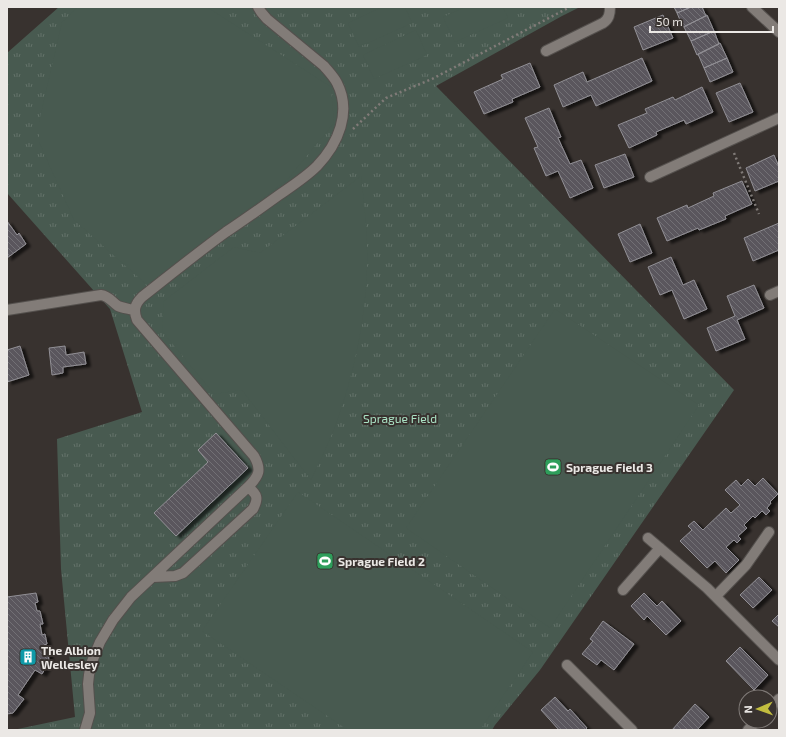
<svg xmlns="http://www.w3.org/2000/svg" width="786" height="737" viewBox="0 0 786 737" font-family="'Exo 2',sans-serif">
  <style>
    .grass { fill: url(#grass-tufts) }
    .pitch { fill: #485a50 }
    .building { fill: url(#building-back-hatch); stroke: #929096; filter: url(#shadow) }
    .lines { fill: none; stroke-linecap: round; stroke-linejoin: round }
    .minor-casing { stroke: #54504d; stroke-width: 12 }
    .path { stroke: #807b78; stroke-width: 2.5; stroke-dasharray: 2 3; stroke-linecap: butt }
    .minor { stroke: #827c78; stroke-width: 10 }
    .labels { text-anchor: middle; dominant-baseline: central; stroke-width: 4; stroke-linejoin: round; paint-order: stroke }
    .park-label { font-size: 12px; fill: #aae2c4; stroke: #38322f }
    .poi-label { font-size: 12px; font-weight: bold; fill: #ebe8e5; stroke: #38322f; text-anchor: start }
  </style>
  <defs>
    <pattern id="grass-tufts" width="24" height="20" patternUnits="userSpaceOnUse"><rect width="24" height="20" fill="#485a50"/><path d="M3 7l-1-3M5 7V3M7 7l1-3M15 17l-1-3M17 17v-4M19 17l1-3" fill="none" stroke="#637269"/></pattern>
    <pattern id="building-back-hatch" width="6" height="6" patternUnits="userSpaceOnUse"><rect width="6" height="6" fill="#5a575d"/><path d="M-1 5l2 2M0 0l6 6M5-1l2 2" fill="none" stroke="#726f74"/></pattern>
    <filter id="shadow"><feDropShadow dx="4.5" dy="2.5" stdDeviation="1" flood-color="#0009"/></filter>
  </defs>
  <rect width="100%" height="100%" fill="#38322f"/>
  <path class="grass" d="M59,7H580L562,16L436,86L734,390L540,670L495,725L492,730H13L75,717L61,569L57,439L142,412L110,309L7,193V53Z"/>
  <path class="pitch" d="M78,7H207L331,87L334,123L287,180L147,285L74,220L39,142V122L62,22Z
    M382,7H405L412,23L359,47L348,23Z
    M465,7H503L508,18L455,42L443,17Z
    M416,30L427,55L374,79L363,55Z
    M361,176C365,207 368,239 367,270C365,322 354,373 337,421C330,441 320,460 311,480L242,390L214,394L162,331L164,301L234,247L260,253Z
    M555,309L699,405L550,628L406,528Z
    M298,492L533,652L480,730H348L202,631Z"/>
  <path class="building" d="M674,7H691L677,13Z
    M691,7H702L706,16L683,27L677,13Z
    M663,15L673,38L643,50L634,27Z
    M707,15L714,31L691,41L684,27Z
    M714,31L719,44L697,55L691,41Z
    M720,43L727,58L704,68L698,54Z
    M642,58L652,81L596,106L591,95L563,107L554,85L583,72L587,82Z
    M727,58L733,72L710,82L704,68Z
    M530,63L540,87L512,99L513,102L484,114L474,92L503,79L501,75Z
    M740,83L753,112L729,122L716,93Z
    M702,87L713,112L686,124L684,120L656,132L657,135L629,148L618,125L647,113L645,109L673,97L675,100Z
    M549,108L561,137L558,138L570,164L581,160L593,188L570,198L558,171L546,176L534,148L538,147L525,118Z
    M625,154L634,177L604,188L595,165Z
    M774,155L779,167V181L755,191L746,168Z
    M742,181L752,204L725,216L726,219L699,230L698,228L667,241L657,218L687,205L688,208L714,196L713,193Z
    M7,221L17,235L19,233L26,244L7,258Z
    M779,223V250L753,261L744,238Z
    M640,224L652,253L630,262L618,234Z
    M671,257L683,285L694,280L707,309L684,319L672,290L660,295L648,267Z
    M754,285L764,308L737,320L745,339L716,351L707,328L735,316L727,296Z
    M20,346L29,375L7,382V350Z
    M65,346L66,355L84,352L86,364L63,367V373L52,375L49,348Z
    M216,433L248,468L176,536L154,513L208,462L198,450Z
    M763,478L778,494L770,502L771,503L767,508L770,511L766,515L762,511L755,518L753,516L744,525L747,528L738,536L741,539L737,543L734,540L726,547L739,560L726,573L715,561L707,568L680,541L692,530L688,526L694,521L703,530L726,508L731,513L740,505L725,490L736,480L741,486L748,479L755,486Z
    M759,577L772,590L753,608L740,595Z
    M36,593L38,602L35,603L37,611H40L43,624H40L42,635L45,634L47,644L44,645L46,651H48L49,662L42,674L35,670L18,695L24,699L13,713L7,714V597Z
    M644,593L657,606L662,601L681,621L666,635L647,616L644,620L631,606Z
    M779,614V627L772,621Z
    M603,621L634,644L614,670L601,660L597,665L582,654L593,641L590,639Z
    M740,647L768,675L754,690L726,661Z
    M555,697L568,711L570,709L587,728L585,730H559L541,710Z
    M695,704L709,717L697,730H672Z"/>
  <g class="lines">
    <g class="minor-casing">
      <path id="minor" d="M752,7L779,32
        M546,51L603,23C609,19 610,14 610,7
        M650,177L779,118
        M770,295L779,291
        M7,310L101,295C109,296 112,302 118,306C123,308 129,309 134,310
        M648,538L707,588L779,660
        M153,577L175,576L183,573L253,509C259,498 257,494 248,487
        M623,590L660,548
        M716,596L746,565L769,532
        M567,665L632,730
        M770,708L779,699
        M85,730L90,713L88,684L89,675L91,664L100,642L113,620L131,597L248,487C259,476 262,470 254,456L137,320C133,310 135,304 142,297C170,275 197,253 226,232C244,220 261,208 279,195C292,186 306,177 317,166C338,144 352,112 337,83C334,77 329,72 324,66L267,19L261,12L258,7
        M748,730L757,721"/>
    </g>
    <path class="path" d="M353,129L386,98L432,79L570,7
      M734,153L759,214"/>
    <use href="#minor" class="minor"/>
  </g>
  <defs>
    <g id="stadium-square" transform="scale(0.9)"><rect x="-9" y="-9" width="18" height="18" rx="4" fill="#2e9e5b" stroke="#38322f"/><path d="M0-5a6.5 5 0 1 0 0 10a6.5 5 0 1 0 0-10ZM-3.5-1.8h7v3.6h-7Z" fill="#fff"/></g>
    <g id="building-square" transform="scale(0.9)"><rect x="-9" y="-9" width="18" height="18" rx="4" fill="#0f9aa8" stroke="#38322f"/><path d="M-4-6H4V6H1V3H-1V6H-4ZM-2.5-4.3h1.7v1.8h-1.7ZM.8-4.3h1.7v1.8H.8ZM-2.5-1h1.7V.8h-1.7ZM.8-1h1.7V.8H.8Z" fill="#fff"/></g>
  </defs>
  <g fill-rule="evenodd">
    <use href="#stadium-square" x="553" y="467"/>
    <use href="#stadium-square" x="325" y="561"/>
    <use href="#building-square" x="28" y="657"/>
  </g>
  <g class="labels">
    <g class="park-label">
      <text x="400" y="418">Sprague Field</text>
    </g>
    <g class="poi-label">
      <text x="566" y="467">Sprague Field 3</text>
      <text x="338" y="561">Sprague Field 2</text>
      <text x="41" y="650">The Albion<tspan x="41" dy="14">Wellesley</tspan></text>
    </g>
  </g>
  <rect width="786" height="737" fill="none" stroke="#ebe8e5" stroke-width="16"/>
  <g transform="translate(758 709) rotate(268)"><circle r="19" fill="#38322f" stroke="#807b78"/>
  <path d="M0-3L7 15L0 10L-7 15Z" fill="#c2bd3f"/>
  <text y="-6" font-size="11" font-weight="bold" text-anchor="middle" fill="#ebe8e5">N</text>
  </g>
  <path d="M650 26v6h123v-6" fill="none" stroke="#ebe8e5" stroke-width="2"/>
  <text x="656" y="26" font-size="12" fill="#ebe8e5" stroke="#38322f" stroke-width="3" paint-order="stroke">50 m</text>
</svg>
